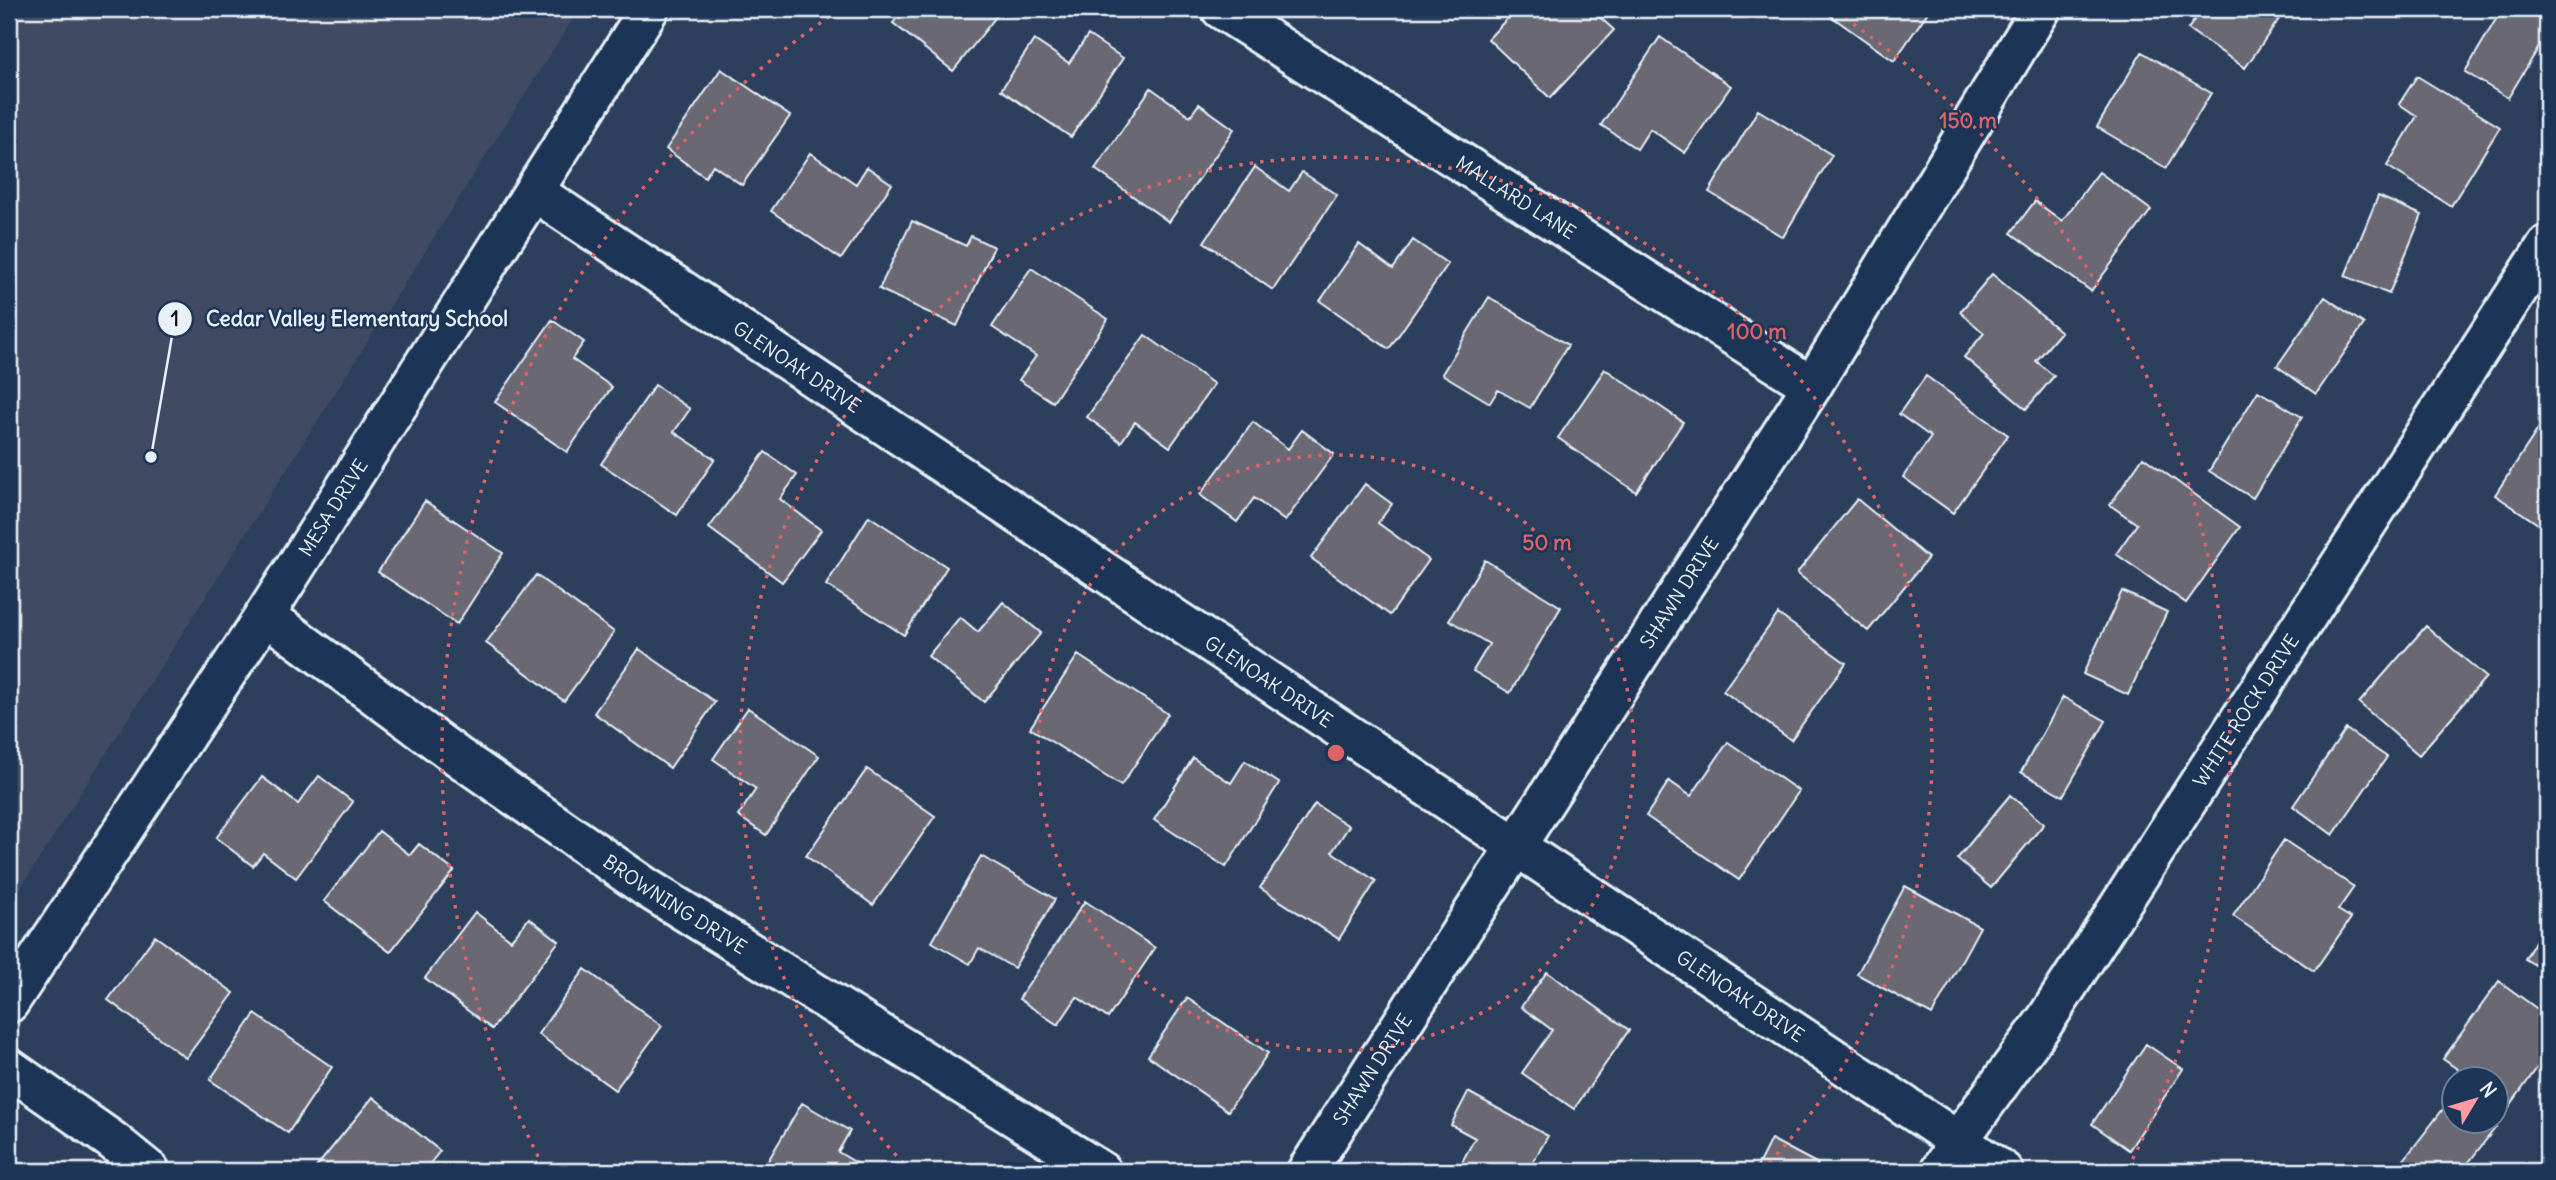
<svg xmlns="http://www.w3.org/2000/svg" width="2556" height="1180" viewBox="0 0 2556 1180" font-family="Delius,sans-serif">
  <style>
    .built { fill: #3f4b64 }
    .building { fill: #6a6873; stroke: #e8f1f8; stroke-width: 2 }
    .lines { fill: none; stroke-linecap: round; stroke-linejoin: round }
    .minor-casing { stroke: #e8f1f8; stroke-width: 44 }
    .tertiary-casing { stroke: #e8f1f8; stroke-width: 44 }
    .minor { stroke: #1d3557; stroke-width: 38 }
    .tertiary { stroke: #1d3557; stroke-width: 38 }
    .ring { fill: none; stroke: #db6466; stroke-width: 3.5; stroke-dasharray: 3.5 7 }
    .labels { text-anchor: middle; dominant-baseline: central; stroke-width: 5; stroke-linejoin: round; paint-order: stroke }
    .street-label { font-size: 19px; fill: #e8f1f8; stroke: #1d3557 }
    .centre { fill: #db6466; stroke: #1d3557; stroke-width: 3.5 }
    .ring-label { font-size: 21px; text-anchor: middle; font-weight: bold; fill: #db6466; stroke: #1d3557; stroke-width: 5; stroke-linejoin: round; paint-order: stroke }
    .leader { fill: none; stroke: #e8f1f8; stroke-width: 2.5 }
    .callout-dot { fill: #e8f1f8; stroke: #1d3557; stroke-width: 2.5 }
    .mark-label { font-size: 21px; text-anchor: middle; font-weight: bold; fill: #111 }
    .callout-label { font-size: 21px; text-anchor: middle; font-weight: bold; fill: #e8f1f8; stroke: #1d3557; stroke-width: 5; stroke-linejoin: round; paint-order: stroke }
  </style>
  <rect width="100%" height="100%" fill="#2c3f5d"/>
  <filter id="ink" filterUnits="userSpaceOnUse"><feTurbulence type="fractalNoise" baseFrequency=".0143" numOctaves="2"/><feDisplacementMap in="SourceGraphic" scale="14" xChannelSelector="R" yChannelSelector="G"/><feConvolveMatrix kernelMatrix="1 2 1 2 8 2 1 2 1" color-interpolation-filters="sRGB"/></filter>
  <g filter="url(#ink)">
    <path class="built" d="M9,9H579L9,906Z"/>
    <path class="building" d="M904,9H1002L953,71L893,23Z
      M1516,9H1591L1614,30L1550,98L1488,39Z
      M1821,9H1930L1894,61Z
      M2202,9H2286L2245,68L2188,29Z
      M2502,9H2547V34L2508,98L2465,72Z
      M1088,35L1123,58L1071,137L1001,90L1034,40L1069,63Z
      M1660,37L1731,86L1685,153L1650,129L1637,149L1601,125Z
      M2142,52L2211,93L2166,168L2097,127Z
      M721,69L790,116L742,185L713,165L705,177L666,149Z
      M2417,76L2500,127L2451,206L2387,166L2417,116L2399,104Z
      M1151,88L1190,116L1199,104L1234,129L1169,222L1095,169Z
      M1758,110L1832,155L1783,237L1709,192Z
      M810,153L856,184L867,167L892,184L841,259L771,211Z
      M1255,167L1289,191L1302,172L1337,195L1273,290L1204,242Z
      M2099,172L2151,210L2091,291L2011,233L2035,201L2062,221Z
      M2378,196L2422,215L2389,294L2345,276Z
      M912,221L966,246L971,236L994,247L957,326L879,289Z
      M1413,240L1448,264L1389,349L1320,301L1359,244L1393,269Z
      M1031,268L1108,319L1053,402L1019,380L1036,356L992,327Z
      M1992,274L2061,332L2036,361L2054,376L2026,409L1964,357L1984,333L1960,312Z
      M1489,297L1568,345L1530,408L1498,390L1490,403L1442,374Z
      M2325,297L2364,324L2316,394L2277,366Z
      M552,320L584,342L572,359L612,387L567,452L495,402Z
      M1145,335L1214,384L1170,447L1135,422L1121,442L1087,417Z
      M1605,369L1683,422L1636,492L1558,438Z
      M1926,376L2008,435L1953,513L1903,477L1931,437L1899,414Z
      M655,385L690,409L674,432L715,459L677,515L601,464Z
      M2258,391L2302,417L2253,498L2209,471Z
      M2544,420L2547,422V530L2495,495Z
      M1253,422L1288,449L1302,430L1334,454L1285,521L1254,498L1237,522L1200,495Z
      M765,452L797,475L780,499L821,530L782,582L709,528Z
      M2143,457L2240,527L2186,603L2116,554L2137,524L2110,505Z
      M1365,484L1392,504L1378,523L1429,560L1390,615L1311,558Z
      M1857,499L1928,558L1868,631L1797,573Z
      M425,501L503,553L457,624L378,572Z
      M869,516L947,567L904,635L826,585Z
      M1485,560L1561,607L1510,693L1473,671L1489,644L1449,620Z
      M536,575L614,632L564,701L486,643Z
      M2122,591L2167,612L2128,695L2083,674Z
      M1003,602L1041,633L984,702L928,656L960,617L978,632Z
      M1778,614L1846,663L1791,740L1723,691Z
      M2426,626L2486,677L2419,755L2359,703Z
      M639,649L715,702L670,768L594,713Z
      M1078,655L1168,714L1121,786L1030,728Z
      M2063,697L2106,721L2063,796L2021,772Z
      M748,708L819,756L766,835L738,816L756,789L713,759Z
      M2346,729L2387,757L2333,835L2293,806Z
      M1728,742L1799,791L1739,880L1646,816L1669,781L1691,796Z
      M1193,758L1231,783L1245,761L1279,783L1226,867L1154,820Z
      M867,769L935,816L873,905L806,856Z
      M319,776L353,802L296,878L263,853L253,866L216,838L262,777L298,804Z
      M2010,795L2044,824L1991,888L1957,859Z
      M1315,804L1349,826L1332,852L1376,881L1339,939L1260,888Z
      M379,831L410,855L419,844L454,871L390,952L324,901Z
      M2284,840L2354,887L2338,910L2351,918L2314,971L2233,916Z
      M981,856L1055,899L1014,968L979,948L970,964L932,942Z
      M1905,886L1980,927L1932,1015L1857,974Z
      M1085,901L1155,948L1108,1018L1077,997L1058,1025L1019,999Z
      M475,912L511,940L529,918L559,941L492,1029L425,978Z
      M2547,921V972L2525,959Z
      M155,936L234,993L186,1058L108,1000Z
      M585,969L662,1026L615,1090L538,1034Z
      M1547,972L1629,1030L1574,1109L1522,1073L1552,1030L1521,1007Z
      M2499,981L2547,1016V1054L2509,1107L2496,1098V1078H2470L2443,1059Z
      M1187,998L1268,1053L1228,1111L1148,1056Z
      M255,1014L332,1067L288,1133L210,1080Z
      M2146,1044L2183,1069L2129,1150L2092,1124Z
      M1468,1092L1548,1136L1528,1171H1457L1475,1138L1451,1125Z
      M2454,1095V1120H2488L2496,1127L2462,1171H2408L2400,1165Z
      M373,1097L440,1151L424,1171H313Z
      M802,1103L850,1131L838,1152L870,1171H762Z
      M1771,1139L1818,1164L1814,1171H1755Z"/>
    <g class="lines">
      <g class="minor-casing">
        <g id="minor">
          <path id="s1" d="M1221,9L1812,386"/>
          <path id="s2" d="M535,192L2003,1171"/>
          <path id="s3" d="M265,615L457,756L647,888L1101,1171"/>
          <path id="s4" d="M9,1003L265,615L649,9"/>
          <path id="s5" d="M1940,1171L1958,1141L2045,1021L2547,245"/>
        </g>
      </g>
      <g class="tertiary-casing">
        <g id="tertiary">
          <path d="M9,1068L113,1141L150,1171"/>
          <path id="s6" d="M1307,1171L1812,386L2041,9"/>
        </g>
      </g>
      <use href="#minor" class="minor"/>
      <use href="#tertiary" class="tertiary"/>
    </g>
  </g>
  <g class="ring">
    <circle cx="1336" cy="753" r="298"/>
    <path d="M911 1171A596 596 0 1 1 1761 1171"/>
    <path d="M543 1166A894 894 0 0 1 836 12M1836 12A894 894 0 0 1 2129 1166"/>
  </g>
  <g class="labels">
    <g class="street-label">
      <text stroke="none"><textPath href="#s1" startOffset="350">MALLARD LANE</textPath></text>
      <text stroke="none"><textPath href="#s2" startOffset="315">GLENOAK DRIVE</textPath></text>
      <text stroke="none"><textPath href="#s4" startOffset="592">MESA DRIVE</textPath></text>
      <text stroke="none"><textPath href="#s6" startOffset="688">SHAWN DRIVE</textPath></text>
      <text stroke="none"><textPath href="#s2" startOffset="882">GLENOAK DRIVE</textPath></text>
      <text stroke="none"><textPath href="#s5" startOffset="553">WHITE ROCK DRIVE</textPath></text>
      <text stroke="none"><textPath href="#s3" startOffset="502">BROWNING DRIVE</textPath></text>
      <text stroke="none"><textPath href="#s2" startOffset="1449">GLENOAK DRIVE</textPath></text>
      <text stroke="none"><textPath href="#s6" startOffset="121">SHAWN DRIVE</textPath></text>
    </g>
  </g>
  <circle cx="1336" cy="753" r="10" class="centre"/>
  <g class="ring-label">
    <text x="1968" y="128">150 m</text>
    <text x="1757" y="339">100 m</text>
    <text x="1547" y="550">50 m</text>
  </g>
  <path class="leader" d="M151 457L175 319"/>
  <g class="callout-dot">
    <circle cx="151" cy="457" r="7"/>
    <circle cx="175" cy="319" r="18"/>
  </g>
  <g class="mark-label">
    <text x="175" y="326">1</text>
  </g>
  <g class="callout-label">
    <text x="357" y="326">Cedar Valley Elementary School</text>
  </g>
  <rect width="2556" height="1180" fill="none" stroke="#1d3557" stroke-width="35"/>
  <rect x="18" y="18" width="2521" height="1145" fill="none" stroke="#e8f1f8" stroke-width="2.5" filter="url(#ink)"/>
  <g transform="translate(2475 1100) rotate(52)"><circle r="33" fill="#1d3557" stroke="#6e8097" stroke-width="2"/>
  <path d="M0-5L12 26L0 18L-12 26Z" fill="#ff9aa2"/>
  <text y="-10" font-size="19" font-weight="bold" text-anchor="middle" fill="#e8f1f8">N</text>
  </g>
</svg>
